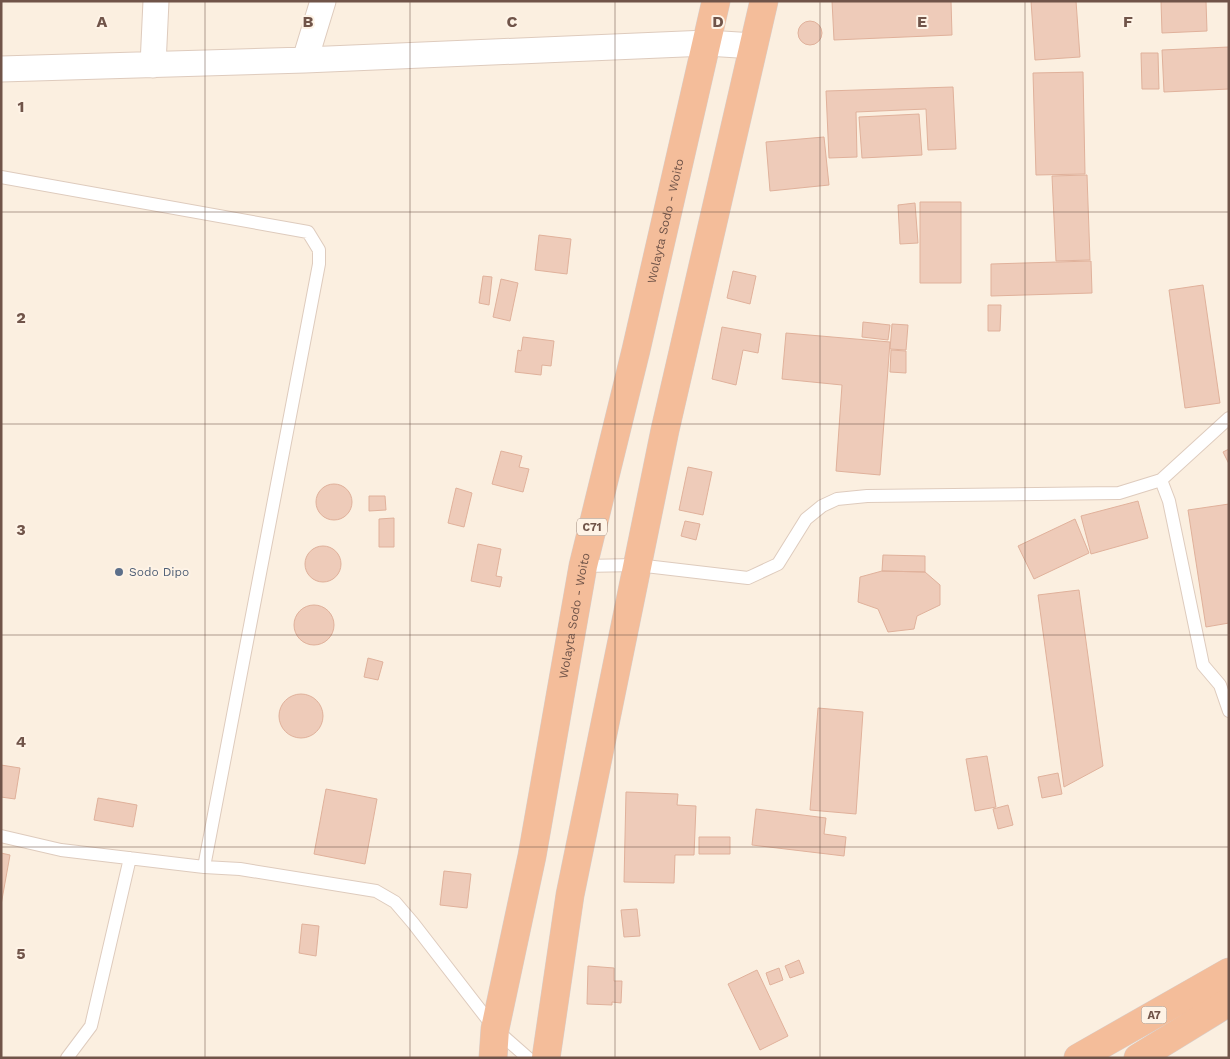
<svg xmlns="http://www.w3.org/2000/svg" width="1230" height="1059" viewBox="0 0 1230 1059" font-family="'Work Sans',sans-serif">
  <style>
    .building { fill: #eecbb9; stroke: #e0b19b }
    .lines { fill: none; stroke-linecap: round; stroke-linejoin: round }
    .service-casing { stroke: #decbbd; stroke-width: 14 }
    .minor-casing { stroke: #decbbd; stroke-width: 27 }
    .trunk-casing { stroke: #d7cfcc; stroke-width: 29 }
    .service { stroke: #fff; stroke-width: 12 }
    .minor { stroke: #fff; stroke-width: 25 }
    .trunk { stroke: #f4bd9a; stroke-width: 28 }
    .grid { fill: none; stroke: #705449; stroke-width: 1; stroke-opacity: 0.55 }
    .service-dot { fill: #5c6f8a; stroke: #fef3e6; stroke-width: 2 }
    .labels { text-anchor: middle; dominant-baseline: central; stroke-width: 4; stroke-linejoin: round; paint-order: stroke }
    .shield { fill: #fef3e6; stroke: #9b8478; stroke-width: 1 }
    .shield-label { font-size: 11px; font-weight: bold; fill: #705449 }
    .street-label { font-size: 12px; fill: #705449; stroke: #fef3e6 }
    .service-label { font-size: 12px; fill: #4e5e75; stroke: #fef3e6; text-anchor: start }
    .grid-label { font-size: 16px; text-anchor: middle; font-weight: bold; fill: #705449; stroke: #fef3e6; stroke-width: 4; stroke-linejoin: round; paint-order: stroke }
  </style>
  <rect width="100%" height="100%" fill="#fbefe0"/>
  <path class="building" d="M832,1H951L952,35L834,40Z
    M1031,1H1076L1080,57L1035,60Z
    M1161,1H1206L1207,31L1162,33Z
    M798 33a12 12 0 1 1 24 0a12 12 0 1 1-24 0Z
    M1229,47V89L1164,92L1162,50Z
    M1141,53H1158L1159,89H1142Z
    M1083,72L1085,174L1036,175L1033,73Z
    M953,87L956,149L928,150L926,109L856,112L857,157L829,158L826,91Z
    M919,114L922,155L862,158L859,117Z
    M824,137L829,185L770,191L766,142Z
    M1087,175L1090,260L1056,261L1052,176Z
    M920,202H961V283H920Z
    M915,203L918,243L900,244L898,205Z
    M539,235L571,239L567,274L535,270Z
    M1091,261L1092,293L991,296V264Z
    M733,271L756,276L750,304L727,298Z
    M483,276L492,277L489,305L479,303Z
    M501,279L518,283L510,321L493,317Z
    M1203,285L1220,403L1185,408L1169,290Z
    M988,305H1001L1000,331H988Z
    M863,322L890,325L888,340L862,337Z
    M892,324L908,325L906,350L890,349Z
    M722,327L761,334L758,353L743,350L736,385L712,379Z
    M786,333L890,342L880,475L836,471L842,385L782,379Z
    M523,337L554,341L551,366L542,365L541,375L515,372L518,350L521,351Z
    M891,350L906,351V373L890,372Z
    M1229,449V464L1223,452Z
    M501,451L522,456L519,467L529,469L523,492L492,484Z
    M688,467L712,472L703,515L679,510Z
    M316 502a18 18 0 1 1 36 0a18 18 0 1 1-36 0Z
    M456,488L472,493L464,527L448,523Z
    M369,496H385L386,510L369,511Z
    M1138,501L1148,538L1091,554L1081,516Z
    M1229,504V623L1206,627L1188,510Z
    M394,518V547H379V519Z
    M1075,519L1089,553L1034,579L1018,546Z
    M685,521L700,524L696,540L681,536Z
    M478,544L501,549L496,576L502,577L500,587L471,581Z
    M305 564a18 18 0 1 1 36 0a18 18 0 1 1-36 0Z
    M883,555L925,556V572L882,571Z
    M882,571L925,572L940,585V605L917,616L914,629L888,632L878,609L858,602L860,577Z
    M1079,590L1103,766L1064,787L1038,595Z
    M294 625a20 20 0 1 1 40 0a20 20 0 1 1-40 0Z
    M368,658L383,662L378,680L364,677Z
    M279 716a22 22 0 1 1 44 0a22 22 0 1 1-44 0Z
    M818,708L863,712L856,814L810,810Z
    M987,756L996,807L975,811L966,759Z
    M1,765L20,768L15,799L1,797Z
    M1058,773L1062,794L1042,798L1038,777Z
    M326,789L377,799L365,864L314,854Z
    M626,792L678,794L677,805L696,806L694,855H675L674,883L624,882Z
    M98,798L137,805L133,827L94,820Z
    M1008,805L1013,825L998,829L993,809Z
    M756,809L826,818L824,834L846,837L844,856L752,845Z
    M699,837H730V854H699Z
    M1,853L10,855L1,905Z
    M444,871L471,874L467,908L440,905Z
    M637,909L640,936L624,937L621,910Z
    M302,924L319,926L316,956L299,953Z
    M799,960L804,973L790,978L785,966Z
    M588,966L614,968V981H622L621,1003L612,1002V1005L587,1004Z
    M779,968L783,980L770,985L766,973Z
    M757,970L788,1036L760,1050L728,984Z"/>
  <g class="lines">
    <g class="service-casing">
      <path id="service" d="M1,177L308,232L319,250V264L204,867
        M1161,480L1169,501L1203,665L1220,685L1229,711
        M583,566L637,565L748,578L778,564L806,519L822,506L837,499L867,496L1119,493L1161,480L1229,418
        M1,836L61,850L204,867L240,869L376,891L395,902L413,923L495,1029L528,1058
        M67,1058L91,1026L130,858"/>
    </g>
    <g class="minor-casing">
      <path id="minor" d="M305,60L323,1
        M153,65L156,1
        M1,69L305,60L707,43L754,46"/>
    </g>
    <g class="trunk-casing">
      <g id="trunk">
        <path id="s1" d="M493,1058L495,1029L532,856L583,566L636,350L716,1"/>
        <path d="M546,1058L570,895L665,430L764,1"/>
        <path d="M1078,1058L1229,972"/>
        <path d="M1138,1058L1229,1002"/>
      </g>
    </g>
    <use href="#service" class="service"/>
    <use href="#minor" class="minor"/>
    <use href="#trunk" class="trunk"/>
  </g>
  <path class="grid" d="M205,1V1058M410,1V1058M615,1V1058M820,1V1058M1025,1V1058M1,212H1229M1,424H1229M1,635H1229M1,847H1229"/>
  <circle class="service-dot" cx="119" cy="572" r="5"/>
  <g class="labels">
    <g class="shield">
      <rect x="577" y="518.5" width="30" height="17" rx="4"/>
      <rect x="1141.5" y="1006.5" width="25" height="17" rx="4"/>
    </g>
    <g class="shield-label">
      <text x="592" y="527">C71</text>
      <text x="1154" y="1015">A7</text>
    </g>
    <g class="street-label">
      <text stroke="none"><textPath href="#s1" startOffset="855">Wolayta Sodo - Woito</textPath></text>
      <text stroke="none"><textPath href="#s1" startOffset="450">Wolayta Sodo - Woito</textPath></text>
    </g>
    <g class="service-label">
      <text x="129" y="572">Sodo Dipo</text>
    </g>
  </g>
  <g class="grid-label">
    <text x="102" y="27">A</text>
    <text x="308" y="27">B</text>
    <text x="512" y="27">C</text>
    <text x="718" y="27">D</text>
    <text x="922" y="27">E</text>
    <text x="1128" y="27">F</text>
    <text x="21" y="112">1</text>
    <text x="21" y="323">2</text>
    <text x="21" y="535">3</text>
    <text x="21" y="747">4</text>
    <text x="21" y="959">5</text>
  </g>
  <rect width="1230" height="1059" fill="none" stroke="#705449" stroke-width="5"/>
</svg>
